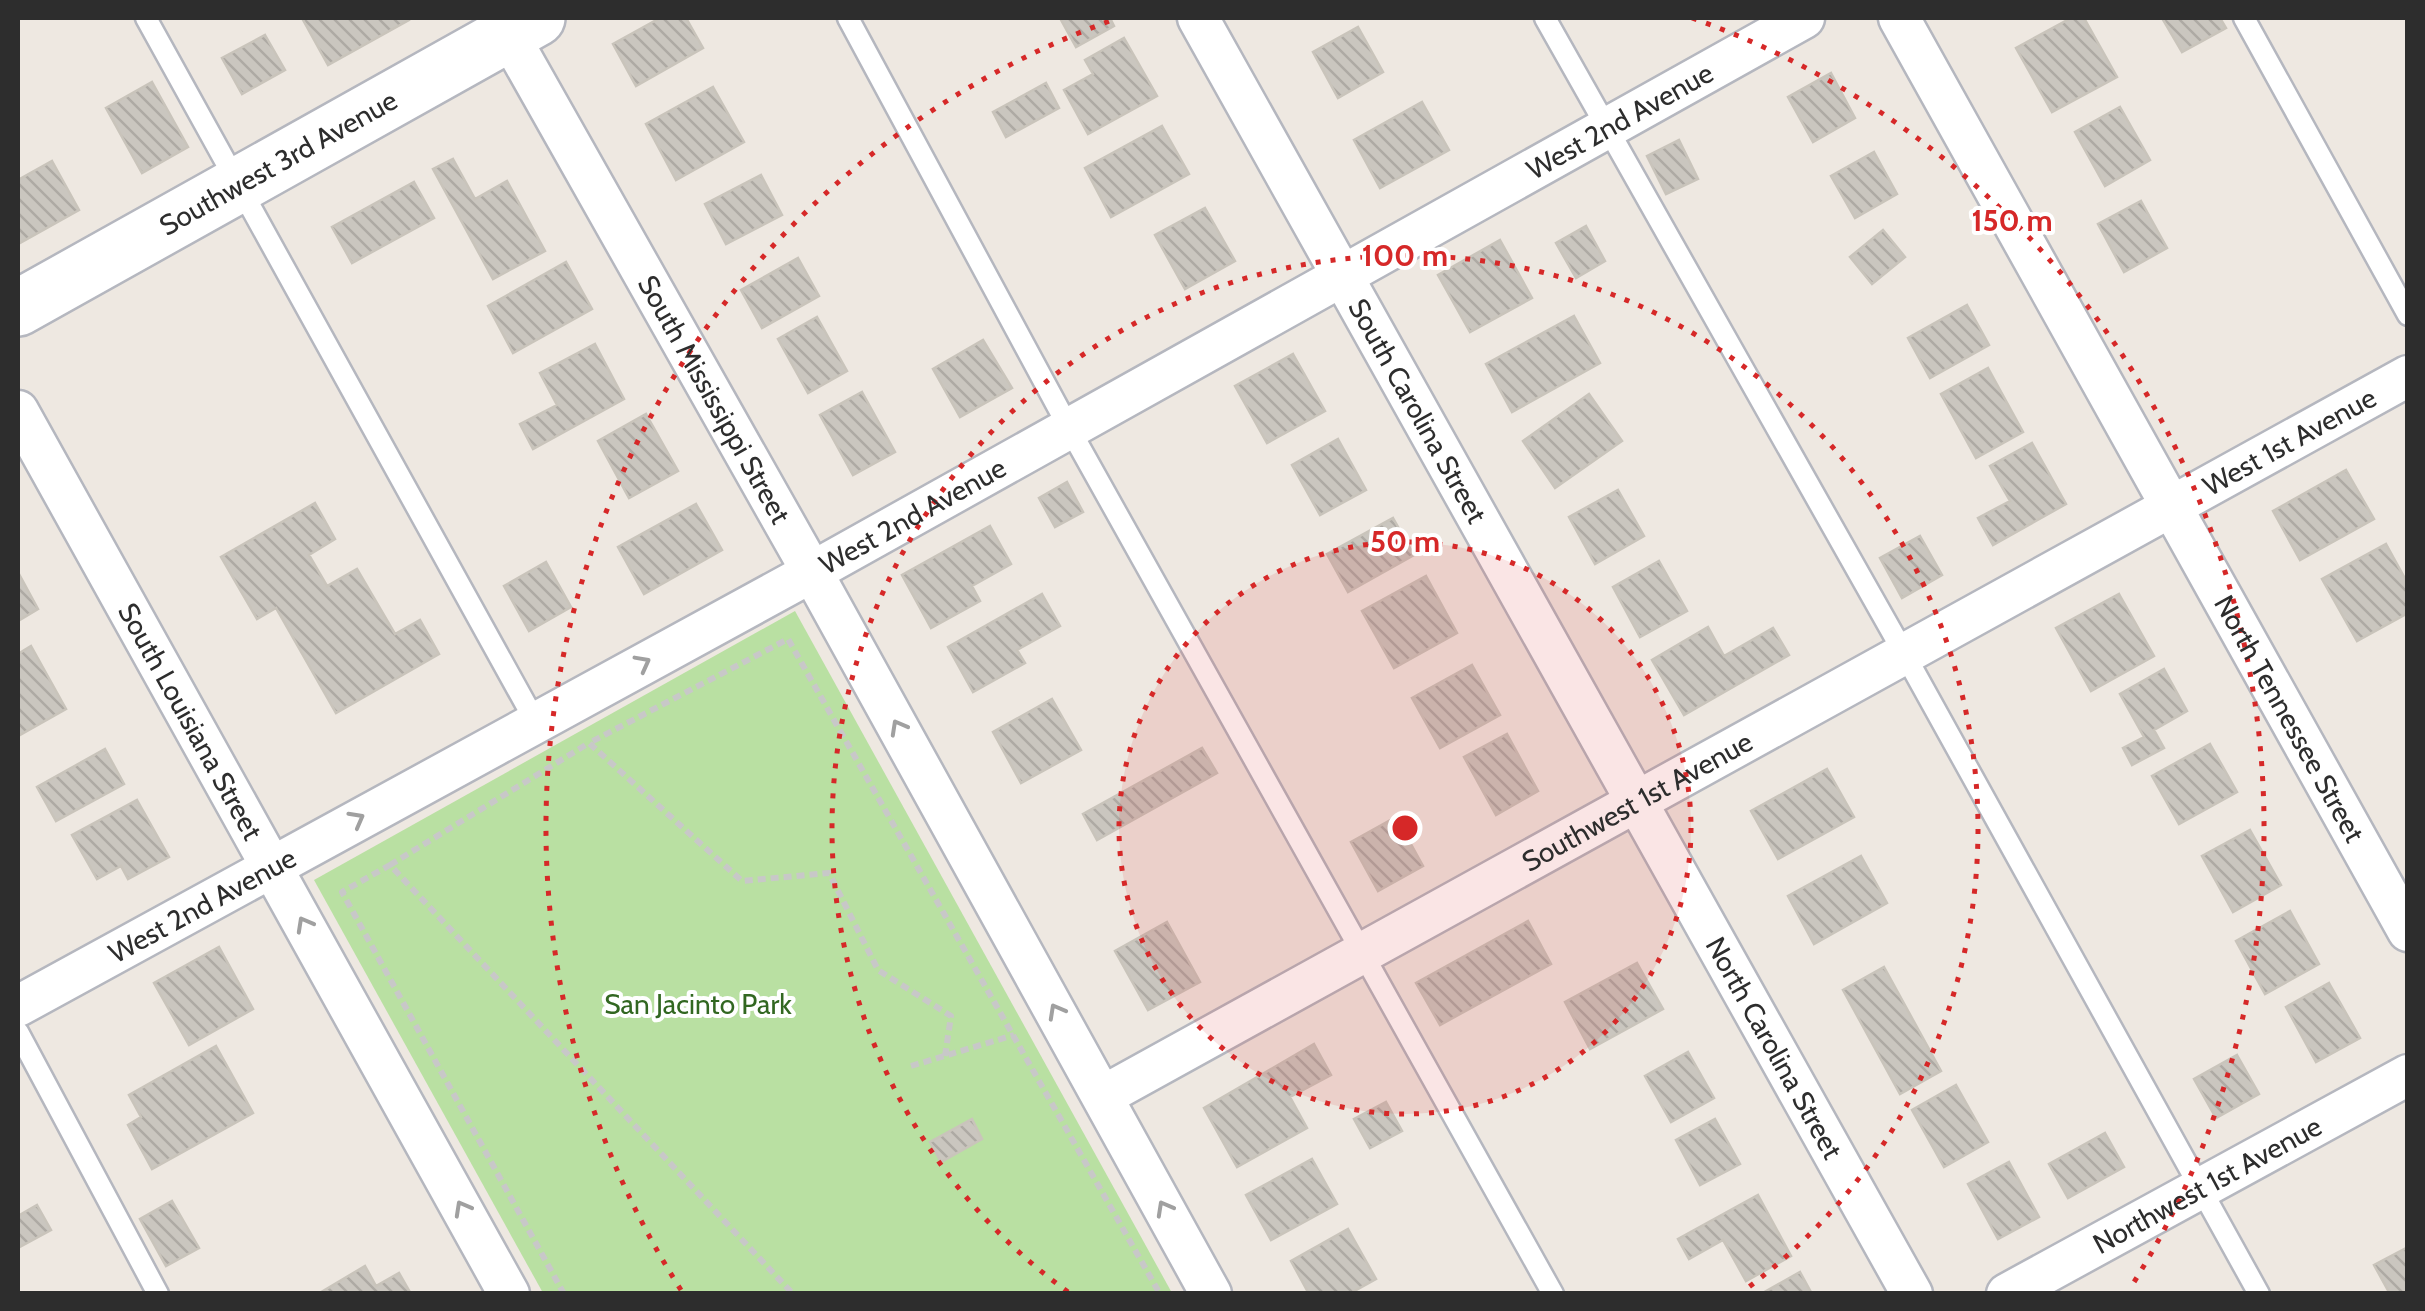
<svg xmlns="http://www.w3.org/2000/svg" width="2425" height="1311" viewBox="0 0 2425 1311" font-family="Cabin,sans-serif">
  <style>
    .park { fill: #b9e0a2 }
    .building { fill: url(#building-back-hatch); stroke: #c9c4bb; stroke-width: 2.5 }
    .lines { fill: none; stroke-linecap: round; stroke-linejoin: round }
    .lane-casing { stroke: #b5b7bf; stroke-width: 25 }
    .street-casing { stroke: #b5b7bf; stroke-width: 45 }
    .secondary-casing { stroke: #b5b7bf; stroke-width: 60 }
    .path { stroke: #c8c8c8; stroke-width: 6; stroke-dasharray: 8 5; stroke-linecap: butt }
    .lane { stroke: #fff; stroke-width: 20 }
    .street { stroke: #fff; stroke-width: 40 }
    .secondary { stroke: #fff; stroke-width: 55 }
    .oneway { stroke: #a0a0a0 }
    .ring { fill: none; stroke: #d62828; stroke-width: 5; stroke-dasharray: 5 10 }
    .labels { text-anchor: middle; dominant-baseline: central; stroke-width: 8; stroke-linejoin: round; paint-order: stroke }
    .street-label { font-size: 28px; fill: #2d2d2d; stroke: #fff }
    .park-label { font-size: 28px; fill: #326721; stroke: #fff }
    .centre { fill: #d62828; stroke: #fff; stroke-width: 5 }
    .ring-label { font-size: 30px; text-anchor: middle; font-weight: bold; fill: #d62828; stroke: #fff; stroke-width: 8; stroke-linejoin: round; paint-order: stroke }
  </style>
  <defs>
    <pattern id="building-back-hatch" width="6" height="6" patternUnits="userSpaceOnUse" patternTransform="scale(2.5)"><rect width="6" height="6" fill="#cac6bf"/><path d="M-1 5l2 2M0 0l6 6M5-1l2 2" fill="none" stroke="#aeaaa4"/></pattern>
  </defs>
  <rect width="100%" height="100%" fill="#eee8e1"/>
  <path class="park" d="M795,611L1172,1293H543L314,880Z"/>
  <path class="building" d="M302,18H408L409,20L328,65Z
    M660,18H686L703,48L636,86L613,44Z
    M1060,18H1110L1114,26L1076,47Z
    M2071,18H2084L2117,77L2052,112L2016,48Z
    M2162,18H2220L2226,28L2182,52Z
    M1358,27L1383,72L1338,98L1313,52Z
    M265,35L285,70L242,94L222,58Z
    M1124,38L1157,96L1088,134L1064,90L1093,74L1085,60Z
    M1831,73L1855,118L1813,142L1788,97Z
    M152,82L188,147L142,173L106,108Z
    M1046,83L1059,108L1006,137L993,112Z
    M713,87L744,142L676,180L646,124Z
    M1422,102L1449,150L1380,188L1354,140Z
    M2120,107L2150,160L2105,186L2075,132Z
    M1162,126L1189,174L1111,217L1085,168Z
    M1679,140L1698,179L1666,194L1647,156Z
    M1874,152L1897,194L1855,218L1831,176Z
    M453,159L475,199L507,181L545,251L493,279L433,169Z
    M52,161L79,210L18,244V180Z
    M761,175L782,215L726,244L705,204Z
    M414,182L434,218L352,263L332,227Z
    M2141,201L2167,248L2124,272L2098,224Z
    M1205,208L1235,261L1185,289L1155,235Z
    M1586,226L1605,261L1576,278L1556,243Z
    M1883,230L1905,257L1872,284L1850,257Z
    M1500,240L1532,298L1470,332L1438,275Z
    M798,258L819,296L762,328L741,290Z
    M566,262L592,309L513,353L488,306Z
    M1967,305L1989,345L1930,378L1908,338Z
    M1574,316L1600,363L1512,412L1486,364Z
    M817,317L847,371L808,393L778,339Z
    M983,340L1012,388L960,417L933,369Z
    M595,344L624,399L533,449L520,424L557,405L540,373Z
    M1293,354L1325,411L1267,443L1235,386Z
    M1988,368L2023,432L1976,458L1941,394Z
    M862,392L895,452L853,475L820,415Z
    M1589,394L1622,441L1555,488L1523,441Z
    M646,414L678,471L629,498L598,441Z
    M1338,439L1366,490L1320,515L1292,465Z
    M2032,443L2066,504L1993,545L1978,518L2010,501L1990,466Z
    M2346,470L2374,519L2300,560L2273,511Z
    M1067,482L1083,512L1055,527L1039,498Z
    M1618,490L1644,536L1595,564L1569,517Z
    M315,503L335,539L309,555L327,586L357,569L395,634L420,620L439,654L336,713L276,608L257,619L221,557Z
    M696,504L722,550L644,594L618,547Z
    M1393,518L1414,555L1348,592L1327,554Z
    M990,526L1011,564L972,586L980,601L931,628L902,575Z
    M1920,536L1942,575L1902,598L1880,558Z
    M2386,544L2408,584V613L2357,641L2322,579Z
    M1659,561L1687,611L1640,637L1613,587Z
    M546,562L571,607L529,631L504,586Z
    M19,574L38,609L18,621V574Z
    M1426,576L1457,633L1394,668L1362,611Z
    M1042,594L1060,626L1017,650L1025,663L973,692L948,647Z
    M2119,594L2154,656L2091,691L2056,628Z
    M1708,627L1724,656L1773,628L1789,655L1684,715L1652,660Z
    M31,646L66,709L18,736V654Z
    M1472,665L1500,715L1440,748L1412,698Z
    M2164,669L2187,711L2154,730L2164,748L2132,765L2123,748L2144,737L2120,694Z
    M1052,699L1081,750L1021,783L993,732Z
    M1507,734L1538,791L1496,815L1464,757Z
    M2210,744L2237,792L2179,824L2152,776Z
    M1202,748L1217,773L1097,840L1083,814Z
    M105,749L124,784L56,821L37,787Z
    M1827,769L1854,817L1778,859L1751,811Z
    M137,800L169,857L128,879L121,866L97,879L72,835Z
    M1396,817L1423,866L1378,891L1351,842Z
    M2250,830L2281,885L2233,912L2202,856Z
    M1861,856L1887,903L1814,944L1788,896Z
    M2290,911L2319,964L2265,994L2236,941Z
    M1528,921L1551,964L1440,1025L1416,983Z
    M1167,922L1200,982L1148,1010L1115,951Z
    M219,947L253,1009L189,1045L154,983Z
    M1637,963L1663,1009L1590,1049L1565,1002Z
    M1884,967L1941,1071L1900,1094L1843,990Z
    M2329,983L2360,1038L2316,1062L2286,1007Z
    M1314,1044L1331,1075L1290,1097L1307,1128L1237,1167L1204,1108Z
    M216,1046L253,1113L152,1169L128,1125L141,1117L129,1095Z
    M1688,1052L1714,1098L1671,1122L1645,1076Z
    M2237,1055L2259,1094L2216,1118L2194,1079Z
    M1956,1085L1988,1142L1944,1167L1912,1110Z
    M1386,1102L1402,1131L1370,1148L1354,1119Z
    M972,1119L982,1139L941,1162L930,1142Z
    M1715,1119L1740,1164L1700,1185L1676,1140Z
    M2105,1133L2124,1167L2068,1198L2049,1164Z
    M1312,1159L1337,1204L1271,1240L1246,1195Z
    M2009,1162L2039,1217L1998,1239L1968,1184Z
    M1758,1195L1791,1256L1746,1281L1723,1240L1689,1259L1678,1239Z
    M172,1201L199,1248L166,1266L140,1219Z
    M37,1205L51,1230L18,1248V1216Z
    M1348,1229L1376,1279L1349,1294H1309L1291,1261Z
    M2408,1247V1294H2390L2374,1265Z
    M365,1266L376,1286L399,1273L411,1294H318Z
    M1800,1272L1812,1294H1761Z"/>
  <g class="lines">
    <g class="lane-casing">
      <path id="lane" d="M146,18L535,721
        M848,18L1069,428L1553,1294
        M1545,18L1905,655L2259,1294
        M2244,18L2408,315
        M18,1032L158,1294"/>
    </g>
    <g class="street-casing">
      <g id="street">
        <path id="s1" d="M499,18L812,572L1211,1294"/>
        <path id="s2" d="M1198,18L1912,1294"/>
        <path id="s3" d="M1899,18L2408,931"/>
        <path id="s4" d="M18,411L509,1294"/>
        <path id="s5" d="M18,1006L812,572L1804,18"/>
        <path id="s6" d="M1103,1096L2408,376"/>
        <path id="s7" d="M2007,1294L2408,1075"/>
      </g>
    </g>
    <g class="secondary-casing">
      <g id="secondary">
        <path id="s8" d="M18,308L537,18"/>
      </g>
    </g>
    <path class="path" d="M390,865L589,743
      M945,1056L951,1016L878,970L829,873L742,881L589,743L788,639L1160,1294
      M911,1066L1014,1035
      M564,1294L342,892L390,865L793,1294"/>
    <use href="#lane" class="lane"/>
    <use href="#street" class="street"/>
    <use href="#secondary" class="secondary"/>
  </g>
  <defs><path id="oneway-chevron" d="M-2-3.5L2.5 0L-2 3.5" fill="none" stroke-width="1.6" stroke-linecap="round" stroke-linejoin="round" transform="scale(2.5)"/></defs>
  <g class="oneway">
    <use href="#oneway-chevron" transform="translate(643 663) rotate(-28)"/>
    <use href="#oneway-chevron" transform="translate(898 727) rotate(-119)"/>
    <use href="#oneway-chevron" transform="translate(357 819) rotate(-29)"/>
    <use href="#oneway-chevron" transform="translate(304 924) rotate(-119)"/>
    <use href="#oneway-chevron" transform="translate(1056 1011) rotate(-119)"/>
    <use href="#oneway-chevron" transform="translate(462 1208) rotate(-119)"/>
    <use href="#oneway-chevron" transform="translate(1164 1208) rotate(-119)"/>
  </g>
  <circle cx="1405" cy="828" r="286" fill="#d62828" fill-opacity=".12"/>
  <g class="ring">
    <circle cx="1405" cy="828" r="286"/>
    <path d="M1068 1292A573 573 0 1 1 1742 1292"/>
    <path d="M681 1290A859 859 0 0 1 1118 18M1692 18A859 859 0 0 1 2129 1290"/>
  </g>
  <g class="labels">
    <g class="street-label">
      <text stroke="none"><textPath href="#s5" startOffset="1830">West 2nd Avenue</textPath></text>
      <text stroke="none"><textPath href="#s8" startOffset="298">Southwest 3rd Avenue</textPath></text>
      <text stroke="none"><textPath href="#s1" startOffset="438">South Mississippi Street</textPath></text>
      <text stroke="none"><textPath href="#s2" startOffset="450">South Carolina Street</textPath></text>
      <text stroke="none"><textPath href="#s6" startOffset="1355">West 1st Avenue</textPath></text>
      <text stroke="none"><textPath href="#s5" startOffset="1020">West 2nd Avenue</textPath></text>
      <text stroke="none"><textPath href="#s3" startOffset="802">North Tennessee Street</textPath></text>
      <text stroke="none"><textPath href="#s4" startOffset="355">South Louisiana Street</textPath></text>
      <text stroke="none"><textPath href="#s6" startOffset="610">Southwest 1st Avenue</textPath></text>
      <text stroke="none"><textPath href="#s5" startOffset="210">West 2nd Avenue</textPath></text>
      <text stroke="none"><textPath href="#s2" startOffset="1180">North Carolina Street</textPath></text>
      <text stroke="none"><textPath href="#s7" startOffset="228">Northwest 1st Avenue</textPath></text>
    </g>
    <g class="park-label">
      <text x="698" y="1004">San Jacinto Park</text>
    </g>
  </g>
  <circle cx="1405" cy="828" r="15" class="centre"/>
  <g class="ring-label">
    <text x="2012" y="231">150 m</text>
    <text x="1405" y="266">100 m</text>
    <text x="1405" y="552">50 m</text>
  </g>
  <rect width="2425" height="1311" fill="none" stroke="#2d2d2d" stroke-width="40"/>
</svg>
